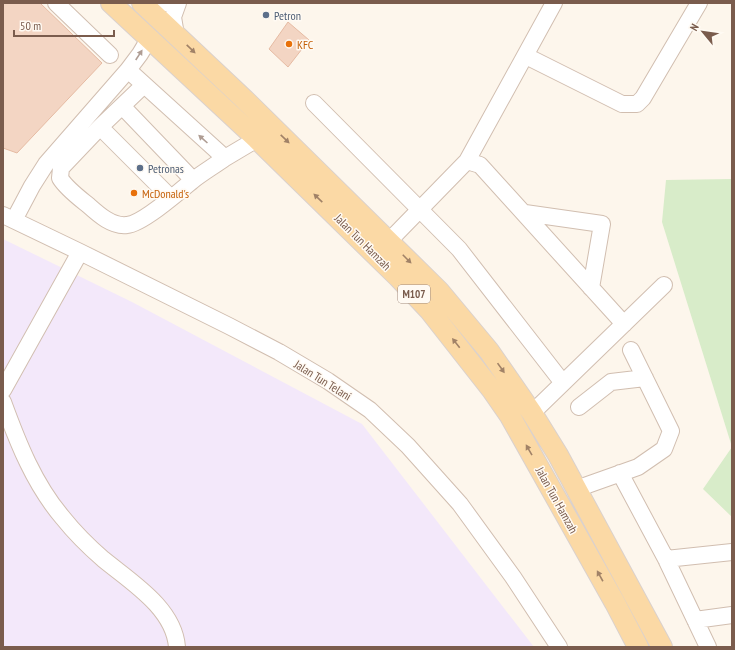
<svg xmlns="http://www.w3.org/2000/svg" width="735" height="650" viewBox="0 0 735 650" font-family="'PT Sans Narrow',sans-serif">
  <style>
    .education { fill: #f3e8fa }
    .green { fill: #d8ecc9 }
    .building { fill: #f3d5c3; stroke: #e6bba3 }
    .lines { fill: none; stroke-linecap: round; stroke-linejoin: round }
    .minor-casing { stroke: #d1beb0; stroke-width: 18 }
    .major-casing { stroke: #dad1cd; stroke-width: 22 }
    .minor { stroke: #fff; stroke-width: 16 }
    .major { stroke: #fbd9a5; stroke-width: 20 }
    .oneway { fill: #a18267 }
    .oneway2 { fill: #af9d94 }
    .service-dot { fill: #5c6f8a; stroke: #fffaf3; stroke-width: 1.5 }
    .food-dot { fill: #e8710a; stroke: #fffaf3; stroke-width: 1.5 }
    .labels { text-anchor: middle; dominant-baseline: central; stroke-width: 3; stroke-linejoin: round; paint-order: stroke }
    .shield { fill: #fffaf3; stroke: #a28b7f; stroke-width: 1 }
    .shield-label { font-size: 11px; font-weight: bold; fill: #7a5c4d }
    .service-label { font-size: 12px; fill: #4e5e75; stroke: #fffaf3; text-anchor: start }
    .food-label { font-size: 12px; fill: #c56008; stroke: #fffaf3; text-anchor: start }
    .street-label { font-size: 12px; fill: #7a5c4d; stroke: #fffaf3 }
  </style>
  <rect width="100%" height="100%" fill="#fdf6ec"/>
  <path class="education" d="M3,239L132,302L362,424L534,647H3Z"/>
  <path class="green" d="M732,179V447L662,222L666,180Z
    M732,447V517L703,489Z"/>
  <path class="building" d="M3,3H40L102,63L17,153L3,148Z
    M288,22L309,40L288,67L269,49Z"/>
  <g class="lines">
    <g class="minor-casing">
      <path id="minor" d="M56,3L110,55
        M148,3H166
        M176,35L173,17L178,3
        M526,56L622,104H637L643,98L699,3
        M128,70L225,158L257,139
        M144,85L100,127L171,198
        M314,103L459,249L563,383
        M122,106L193,180
        M100,127L61,168L60,178C66,188 78,197 88,205C98,214 112,227 127,225C142,224 180,191 192,181C202,173 214,166 225,158
        M467,161L480,165L624,324
        M525,213L602,224L591,288
        M3,215L80,252L229,326L279,352L328,381L370,410L408,446L460,504L513,577L559,647
        M14,220L32,186L46,164L128,70L140,54L149,39
        M389,241L467,161L554,3
        M3,390L80,252
        M3,402C18,443 34,484 63,518C75,533 88,546 103,559C131,582 174,608 177,647
        M579,407L611,382L645,378
        M532,413L664,285
        M620,473L666,559L708,647
        M576,489L638,467L664,449L671,431L631,350
        M666,559L732,552
        M695,620L732,615"/>
    </g>
    <g class="major-casing">
      <path id="major" d="M111,3L257,139L398,277L430,311L492,390L510,416L615,603L638,647
        M142,3L245,100L439,291L489,351L532,413L558,455L662,647"/>
    </g>
    <use href="#minor" class="minor"/>
    <use href="#major" class="major"/>
  </g>
  <defs><path id="oneway-solid" d="M-6-.8H1V-3.2L6.5 0L1 3.2V.8H-6Z"/></defs>
  <g class="oneway">
    <use href="#oneway-solid" transform="translate(191 49) rotate(44)"/>
    <use href="#oneway-solid" transform="translate(285 139) rotate(44)"/>
    <use href="#oneway-solid" transform="translate(318 198) rotate(-136)"/>
    <use href="#oneway-solid" transform="translate(407 259) rotate(45)"/>
    <use href="#oneway-solid" transform="translate(456 343) rotate(-128)"/>
    <use href="#oneway-solid" transform="translate(501 368) rotate(55)"/>
    <use href="#oneway-solid" transform="translate(529 450) rotate(-120)"/>
    <use href="#oneway-solid" transform="translate(600 576) rotate(-119)"/>
  </g>
  <g class="oneway2">
    <use href="#oneway-solid" transform="translate(139 55) rotate(-57)"/>
    <use href="#oneway-solid" transform="translate(203 139) rotate(-138)"/>
  </g>
  <g class="service-dot">
    <circle cx="266" cy="15" r="4"/>
    <circle cx="140" cy="168" r="4"/>
  </g>
  <g class="food-dot">
    <circle cx="289" cy="44" r="4"/>
    <circle cx="134" cy="193" r="4"/>
  </g>
  <g class="labels">
    <rect class="shield" x="398" y="285" width="32" height="18" rx="3"/>
    <g class="shield-label">
      <text x="414" y="294">M107</text>
    </g>
    <g class="service-label">
      <text x="274" y="15">Petron</text>
      <text x="148" y="168">Petronas</text>
    </g>
    <g class="food-label">
      <text x="297" y="44">KFC</text>
      <text x="142" y="193">McDonald's</text>
    </g>
    <g class="street-label">
      <text transform="translate(363 242) rotate(45)">Jalan Tun Hamzah</text>
      <text transform="translate(323 380) rotate(32)">Jalan Tun Telani</text>
      <text transform="translate(557 500) rotate(61)">Jalan Tun Hamzah</text>
    </g>
  </g>
  <rect width="735" height="650" fill="none" stroke="#7a5c4d" stroke-width="8"/>
  <g transform="translate(703 32) rotate(299)" stroke="#fffaf3" stroke-width="3" paint-order="stroke">
  <path d="M0-3L7 15L0 10L-7 15Z" fill="#7a5c4d"/>
  <text y="-6" font-size="11" font-weight="bold" text-anchor="middle" fill="#7a5c4d">N</text>
  </g>
  <path d="M14 30v6h100v-6" fill="none" stroke="#7a5c4d" stroke-width="2"/>
  <text x="20" y="30" font-size="12" fill="#7a5c4d" stroke="#fffaf3" stroke-width="3" paint-order="stroke">50 m</text>
</svg>
